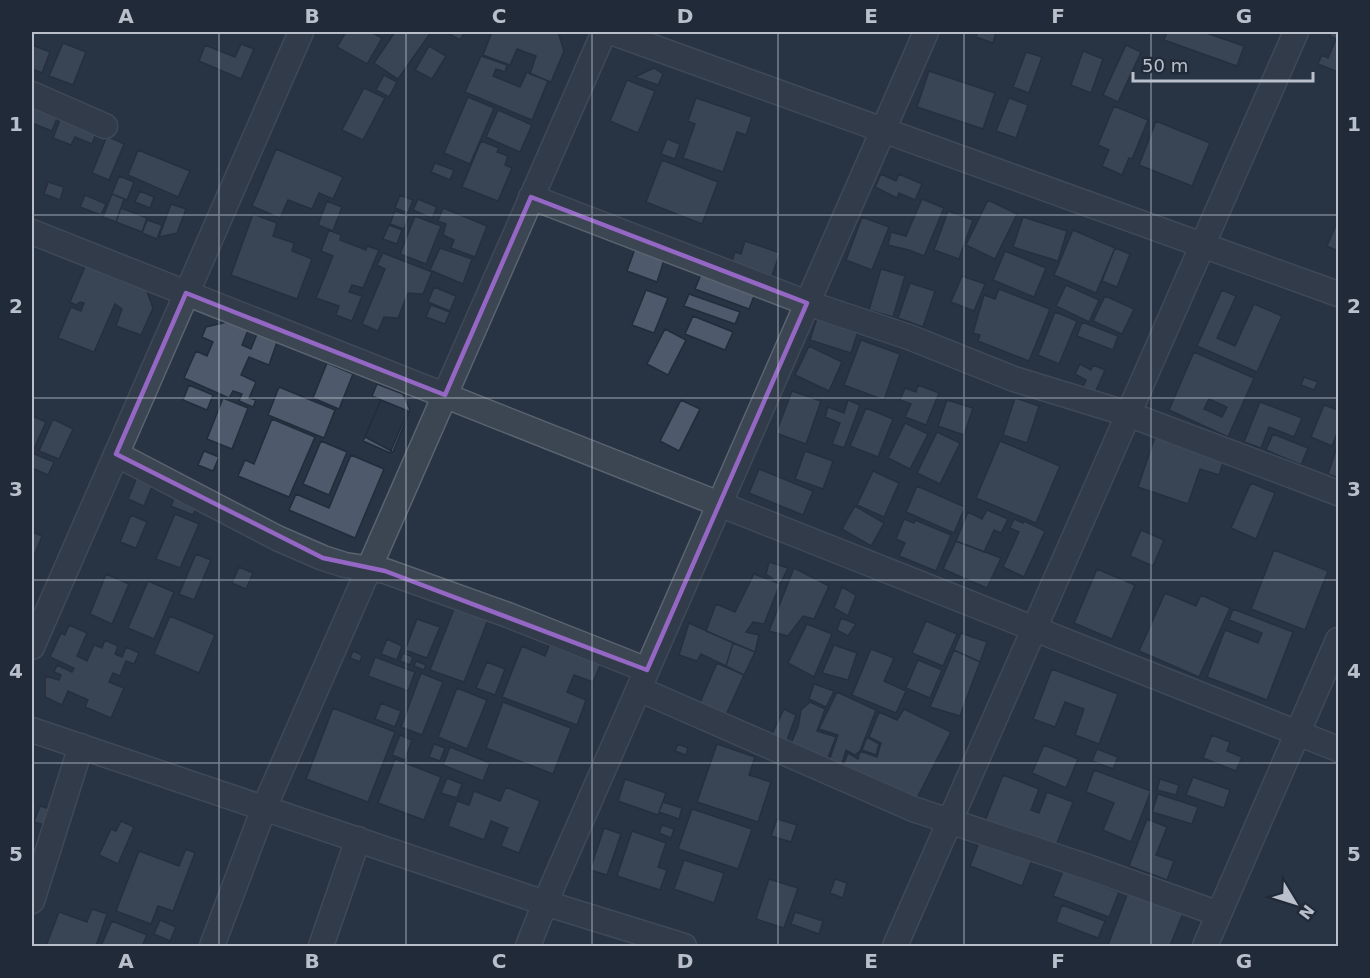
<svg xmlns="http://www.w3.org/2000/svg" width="1370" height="978" viewBox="0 0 1370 978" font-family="'DejaVu Sans',sans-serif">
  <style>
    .building { fill: #4e5a6c; stroke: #232c3a; stroke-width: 1.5; fill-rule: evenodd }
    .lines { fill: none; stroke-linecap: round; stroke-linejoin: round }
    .street-casing { stroke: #5a6370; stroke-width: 27 }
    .street { stroke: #3c4552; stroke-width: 24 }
    .marked { fill: none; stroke: #9467c4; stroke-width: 4.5; stroke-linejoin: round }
    .grid { fill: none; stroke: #b9c0cc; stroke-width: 1.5; stroke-opacity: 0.55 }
    .neatline { fill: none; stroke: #b9c0cc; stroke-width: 2 }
    .grid-label { font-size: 20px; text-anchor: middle; font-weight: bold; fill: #b9c0cc }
  </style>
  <rect width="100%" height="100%" fill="#283343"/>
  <path class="building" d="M346,32H371L382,38L367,64L337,47Z
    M395,32H431L398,79L374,63Z
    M446,32H465L460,40Z
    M492,32H558L564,51L551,82L530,74L536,56L517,49L510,65L483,55Z
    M978,32H996L993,43L976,37Z
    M1167,32H1203L1244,46L1237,66L1164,40Z
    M1331,32H1338V72L1318,64L1322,55L1328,58L1336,39L1330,36Z
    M63,43L86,52L73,85L49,76Z
    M241,44L254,49L241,79L199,61L205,45L235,57Z
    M32,45L50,52L42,73L32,69Z
    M1126,45L1141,52L1118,102L1103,95Z
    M429,46L446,56L432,79L415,70Z
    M1083,51L1103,59L1091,93L1071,85Z
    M1026,52L1042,57L1029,93L1013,87Z
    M481,56L507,65L505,72L496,69L493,76L520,87L527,72L548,81L532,120L465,92Z
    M654,68L663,74L658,85L635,77Z
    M929,71L995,93L983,129L917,107Z
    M384,75L397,82L389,97L376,90Z
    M627,80L655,91L638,133L610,121Z
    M364,88L385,98L363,140L342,130Z
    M468,97L494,108L470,164L444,153Z
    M696,98L752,117L746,135L737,132L723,172L683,158L695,124L688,121Z
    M1009,98L1028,105L1016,138L996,131Z
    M32,100L60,111L52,131L32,123Z
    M1114,106L1148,120L1132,159L1129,158L1122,175L1102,166L1109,150L1098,145Z
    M498,110L532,125L520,152L486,137Z
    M62,115L97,131L92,144L75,137L71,145L53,138Z
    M1156,121L1210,143L1192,186L1139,165Z
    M107,136L124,144L109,180L92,173Z
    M667,139L680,144L675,159L661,154Z
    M481,141L499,148L497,152L508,156L505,165L512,168L498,201L462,187Z
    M276,149L343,177L333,199L319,193L312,209L288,200L280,218L252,206Z
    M138,150L190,171L178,197L128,175Z
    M662,160L718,182L702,224L646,202Z
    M435,163L454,170L450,180L431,172Z
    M881,174L896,181L899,174L922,184L915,200L899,193L897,198L875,187Z
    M119,176L134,182L127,200L112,194Z
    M48,182L64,187L60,200L44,194Z
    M140,191L154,197L150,208L135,202Z
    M112,194L124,199L116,222L103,217Z
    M85,195L106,204L101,215L80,207Z
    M400,195L413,200L408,213L395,208Z
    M418,199L437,207L432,218L413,210Z
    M922,199L944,208L924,256L909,250L888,245L891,232L906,236Z
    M988,200L1017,214L995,259L966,245Z
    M327,201L342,207L333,231L318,225Z
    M171,204L186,209L177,233L159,237Z
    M121,208L147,218L142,232L116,222Z
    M443,208L487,226L475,257L451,248L454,240L443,235L446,224L438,221Z
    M395,211L409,216L404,229L390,224Z
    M948,211L973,220L959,259L934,250Z
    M253,214L277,223L273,236L294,243L292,251L312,259L297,299L231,275Z
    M415,216L441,226L426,264L400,254Z
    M862,217L889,227L872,270L846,260Z
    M1023,217L1067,231L1058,261L1013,247Z
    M147,220L162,225L157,239L142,233Z
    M1338,220V251L1327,246Z
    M389,225L402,230L397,244L383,239Z
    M329,230L341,235L340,240L366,250L367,246L379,250L363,288L352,285L349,292L362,296L352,321L336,315L339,306L316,298L333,256L321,251Z
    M1073,230L1115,248L1096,293L1054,275Z
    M745,241L780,253L770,281L730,267L735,252L741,254Z
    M636,246L665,257L657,282L627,271Z
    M440,248L472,259L463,284L430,270Z
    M1115,248L1130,254L1117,287L1102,281Z
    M1005,251L1046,268L1034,297L993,280Z
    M383,253L432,272L423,294L408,293L398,318L384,317L378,331L362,324L385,269L377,265Z
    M87,262L145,286L153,308L141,335L116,326L122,309L115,304L94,352L58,338L71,307L81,311L84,303L80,302L76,305L70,302Z
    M881,269L905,276L893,317L869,310Z
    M702,272L756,291L749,309L695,289Z
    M962,276L985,284L974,311L951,302Z
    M910,283L935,291L923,327L898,318Z
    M1066,285L1099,300L1089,322L1056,306Z
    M434,287L456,296L450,311L428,302Z
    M999,289L1050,309L1029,361L978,341L980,335L973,333L984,295L995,299Z
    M646,290L668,298L654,333L632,325Z
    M1222,290L1236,296L1217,338L1235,346L1254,304L1282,316L1257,372L1197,346Z
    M689,294L740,312L735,324L684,306Z
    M1105,296L1134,309L1122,334L1093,321Z
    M431,305L450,312L445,324L426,317Z
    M1055,312L1077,321L1059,364L1038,355Z
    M818,315L859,328L851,353L810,340Z
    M693,316L733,332L725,350L685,334Z
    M227,322L248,330L242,345L251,349L257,334L277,342L269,365L249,357L241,375L256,382L249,398L256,400L253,407L239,401L242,394L233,391L229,398L184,378L196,351L207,356L213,342L202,337L206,327Z
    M1082,322L1118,336L1113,350L1077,336Z
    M665,329L686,340L668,375L647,364Z
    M861,340L900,354L884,400L844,385Z
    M809,346L842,362L829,391L795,375Z
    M1194,352L1254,378L1228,437L1169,410ZM1209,399L1227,407L1222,417L1204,409Z
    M327,363L353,374L339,409L313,398Z
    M1080,364L1091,370L1093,365L1105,370L1093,397L1081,391L1086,380L1075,374Z
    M1304,377L1318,382L1314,390L1301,385Z
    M377,384L403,394L410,410L393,452L365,437L381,400L372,396Z
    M189,385L213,395L207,410L183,400Z
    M918,385L939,393L926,425L905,417L911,404L900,400L905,388L916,392Z
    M279,387L335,410L324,438L268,415Z
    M792,391L821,401L806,444L776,433Z
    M223,398L248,408L232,449L207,439Z
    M1015,398L1039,406L1027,443L1003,435Z
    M381,400L408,411L390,453L363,441Z
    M681,400L700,409L679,451L660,441Z
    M848,400L860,405L844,448L832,444L840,423L825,417L828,407L844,413Z
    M947,400L973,408L964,435L938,426Z
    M1260,402L1302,418L1294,437L1269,427L1261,448L1244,442Z
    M1324,405L1338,410V431L1332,446L1311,437Z
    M866,408L893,419L878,457L850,446Z
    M32,416L46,422L32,453L54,462L48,475L32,468Z
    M53,419L73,429L59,459L39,451Z
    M272,419L315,437L289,497L238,476L245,460L254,464Z
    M905,423L928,434L910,469L888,458Z
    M937,432L960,443L940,484L917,473Z
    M1156,434L1225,457L1219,475L1200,469L1188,504L1138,487Z
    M1273,434L1308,448L1301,465L1266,450Z
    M321,441L347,452L329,495L303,484Z
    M1000,441L1060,466L1036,523L976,498Z
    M1338,444V478L1328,474Z
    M204,451L219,457L213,471L198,465Z
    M805,451L833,461L823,489L795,479Z
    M351,455L384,469L355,538L289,510L296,494L329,508Z
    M759,469L813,491L803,515L749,493Z
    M873,471L899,483L884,517L857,505Z
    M137,477L153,484L144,506L128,499Z
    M1251,483L1275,493L1256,539L1231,528Z
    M917,486L965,507L954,533L906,512Z
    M175,496L197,505L193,515L171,506Z
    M855,506L884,523L871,546L842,529Z
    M987,510L1008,519L1001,533L994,530L984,552L956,541L968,512L982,519Z
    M175,514L199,524L180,568L156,559Z
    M131,515L147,522L136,548L120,542Z
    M904,519L914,523L915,520L951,535L936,571L899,556L905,543L896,539Z
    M1014,519L1023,523L1024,521L1045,531L1024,577L1003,567L1019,532L1010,528Z
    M1141,530L1164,540L1153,566L1130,556Z
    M32,532L42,536L32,561Z
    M956,541L1001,558L987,588L943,569Z
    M1274,550L1328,571L1305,630L1251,609Z
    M196,554L211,560L194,600L179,594Z
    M769,562L788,568L780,584L766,574Z
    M239,567L253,573L246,589L232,583Z
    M794,568L829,586L814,619L803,616L788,636L769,631Z
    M1097,569L1135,585L1112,639L1074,623Z
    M106,574L129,584L112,624L90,614Z
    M754,574L780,584L764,624L753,622L746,632L759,635L755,652L706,631L716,604L735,612Z
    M148,581L174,592L154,639L128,628Z
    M842,587L856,595L848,616L834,608Z
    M1165,593L1196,606L1201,595L1230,608L1199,677L1139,651Z
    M456,604L489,617L464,682L430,670Z
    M1233,609L1293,632L1267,700L1207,677L1225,630L1258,643L1262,633L1229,620Z
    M170,616L215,635L199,673L154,654Z
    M841,618L856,624L848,636L837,630Z
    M417,619L440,627L427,658L405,650Z
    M926,621L957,634L943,666L912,653Z
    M689,623L733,643L726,666L701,654L697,661L679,655Z
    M807,624L832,634L814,677L788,663Z
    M69,625L87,633L77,656L87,661L94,645L102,648L105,640L118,646L115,654L122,657L126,647L139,653L134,664L126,661L120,676L113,673L109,682L124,688L111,718L85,707L88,700L68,691L62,705L45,697V676L59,680L61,675L54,672L57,665L72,672L74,668L50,657L61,633L65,635Z
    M961,633L987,642L980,662L954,650Z
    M552,638L603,658L593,682L574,675L567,692L586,700L577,725L502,697L522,646L545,656Z
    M387,639L402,646L397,660L381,654Z
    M733,643L755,652L744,675L726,666Z
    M834,645L857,653L848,680L822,673Z
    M871,649L894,658L884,681L906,691L896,713L852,695Z
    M954,650L980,662L960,716L930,707Z
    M353,651L362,655L360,662L350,658Z
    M403,653L413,657L410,665L400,661Z
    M375,657L415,672L408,691L368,676Z
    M918,660L942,670L930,698L906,688Z
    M416,661L426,665L424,670L414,666Z
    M487,662L505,669L495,695L476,688Z
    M717,663L744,675L725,717L699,705Z
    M1052,669L1118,694L1099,744L1075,735L1084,709L1065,702L1055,727L1033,719Z
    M421,673L443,682L422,735L401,727Z
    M814,684L834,691L826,707L809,699Z
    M457,688L487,700L467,749L438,737Z
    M837,692L876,710L860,751L855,755L846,750L841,767L829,761L838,735L819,729Z
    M503,702L571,728L553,774L486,748Z
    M810,702L825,709L817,731L836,737L827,760L790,746L798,727L801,710Z
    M381,703L401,711L395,727L375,719Z
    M333,708L395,732L368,802L306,779Z
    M784,709L796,715L786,743L771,736Z
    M904,709L951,732L917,798L842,768L848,753L858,759L860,751L877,757L881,743L869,737L879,712L897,720Z
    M400,735L412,740L405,760L392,755Z
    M1212,735L1230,742L1227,751L1242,757L1236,771L1203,758Z
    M867,737L879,744L876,755L862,750Z
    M434,744L445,748L440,761L429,757Z
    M678,744L688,748L686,755L675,751Z
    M717,744L755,757L749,775L771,782L758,822L697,802Z
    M1044,745L1078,759L1066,788L1032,773Z
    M450,747L490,763L483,781L443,765Z
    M1097,749L1118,757L1113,769L1092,761Z
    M395,759L441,777L424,820L378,803Z
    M1094,770L1151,791L1131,842L1103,830L1114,803L1086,792Z
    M1003,775L1039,789L1031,810L1039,813L1047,792L1073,802L1055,848L985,821Z
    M1193,777L1230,790L1224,808L1186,795Z
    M447,778L462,784L457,798L441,793Z
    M625,779L666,793L658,815L618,801Z
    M1160,779L1179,785L1176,795L1157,790Z
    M506,787L540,801L519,853L501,846L508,828L491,821L484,840L448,826L457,801L469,805L474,791L500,801Z
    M1158,794L1198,807L1192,824L1152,812Z
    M663,802L682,808L679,819L659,812Z
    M40,806L53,810L48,826L34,822Z
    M692,809L752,829L738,869L678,849Z
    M777,819L797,825L791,842L771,836Z
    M1147,819L1167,827L1156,855L1174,861L1167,880L1129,866Z
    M121,821L134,827L118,864L99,855L111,829L116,831Z
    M662,825L674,829L671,838L659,833Z
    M604,828L621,834L607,875L590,870Z
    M632,831L666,843L658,867L667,870L660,890L617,876Z
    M980,840L1032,860L1022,886L970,866Z
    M186,849L195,853L173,911L158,906L151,924L116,911L139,851L179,866Z
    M684,860L724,873L714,903L674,889Z
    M1063,871L1119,892L1109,917L1053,896Z
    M769,879L798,888L784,928L756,919Z
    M835,879L847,883L843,898L830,893Z
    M1130,887L1185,908L1170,946L1108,945Z
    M1062,905L1105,921L1098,938L1056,922Z
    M92,909L107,914L96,946H46L59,912L87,922Z
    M795,912L823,921L819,934L791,924Z
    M160,920L176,927L170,941L154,934Z
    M112,921L147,935L142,946H101Z"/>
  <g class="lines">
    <g class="street-casing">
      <path id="street" d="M611,32L1338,294
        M32,94L105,126
        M531,197L807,303L909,337L1014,379L1128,414L1338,493
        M32,232L1338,749
        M116,454L277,538L323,558L345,565L385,571L508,615L647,670
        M32,647L301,32
        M639,689L913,809L1088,867L1219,914
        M32,730L545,903L684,946
        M32,901L81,746
        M212,946L264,808L604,32
        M321,946L358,839
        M528,946L545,903L926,32
        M895,946L1296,32
        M1205,946L1338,640"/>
    </g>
    <use href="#street" class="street"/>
  </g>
  <path d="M0 0H1370V978H0ZM531,197L807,303L647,670L385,571L323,558L116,454L186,293L445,395Z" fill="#283343" fill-opacity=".55" fill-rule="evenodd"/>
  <path class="marked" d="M531,197L807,303L647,670L385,571L323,558L116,454L186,293L445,395Z"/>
  <path class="grid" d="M219,32V946M406,32V946M592,32V946M778,32V946M964,32V946M1151,32V946M32,215H1338M32,398H1338M32,580H1338M32,763H1338"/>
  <rect width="1370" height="978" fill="none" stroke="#212a38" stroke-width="66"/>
  <g transform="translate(1295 903) rotate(128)" stroke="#212a38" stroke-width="4.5" paint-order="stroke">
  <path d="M0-4.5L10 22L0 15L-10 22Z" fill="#b9c0cc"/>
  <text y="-9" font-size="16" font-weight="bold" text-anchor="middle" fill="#b9c0cc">N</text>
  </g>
  <path d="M1133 72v9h180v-9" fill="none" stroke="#b9c0cc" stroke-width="3"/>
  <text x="1142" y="72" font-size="18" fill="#b9c0cc" stroke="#212a38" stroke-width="4.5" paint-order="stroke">50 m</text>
  <rect x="33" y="33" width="1304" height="912" class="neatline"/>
  <g class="grid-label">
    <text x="126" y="23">A</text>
    <text x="312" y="23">B</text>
    <text x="499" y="23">C</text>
    <text x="685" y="23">D</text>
    <text x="871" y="23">E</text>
    <text x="1058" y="23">F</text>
    <text x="1244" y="23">G</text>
    <text x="16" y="131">1</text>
    <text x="1354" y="131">1</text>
    <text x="16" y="313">2</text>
    <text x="1354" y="313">2</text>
    <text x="16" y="496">3</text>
    <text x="1354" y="496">3</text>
    <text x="16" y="678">4</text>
    <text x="1354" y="678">4</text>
    <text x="16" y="861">5</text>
    <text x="1354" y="861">5</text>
    <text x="126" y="968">A</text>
    <text x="312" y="968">B</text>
    <text x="499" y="968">C</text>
    <text x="685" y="968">D</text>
    <text x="871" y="968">E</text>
    <text x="1058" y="968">F</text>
    <text x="1244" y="968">G</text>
  </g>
</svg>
